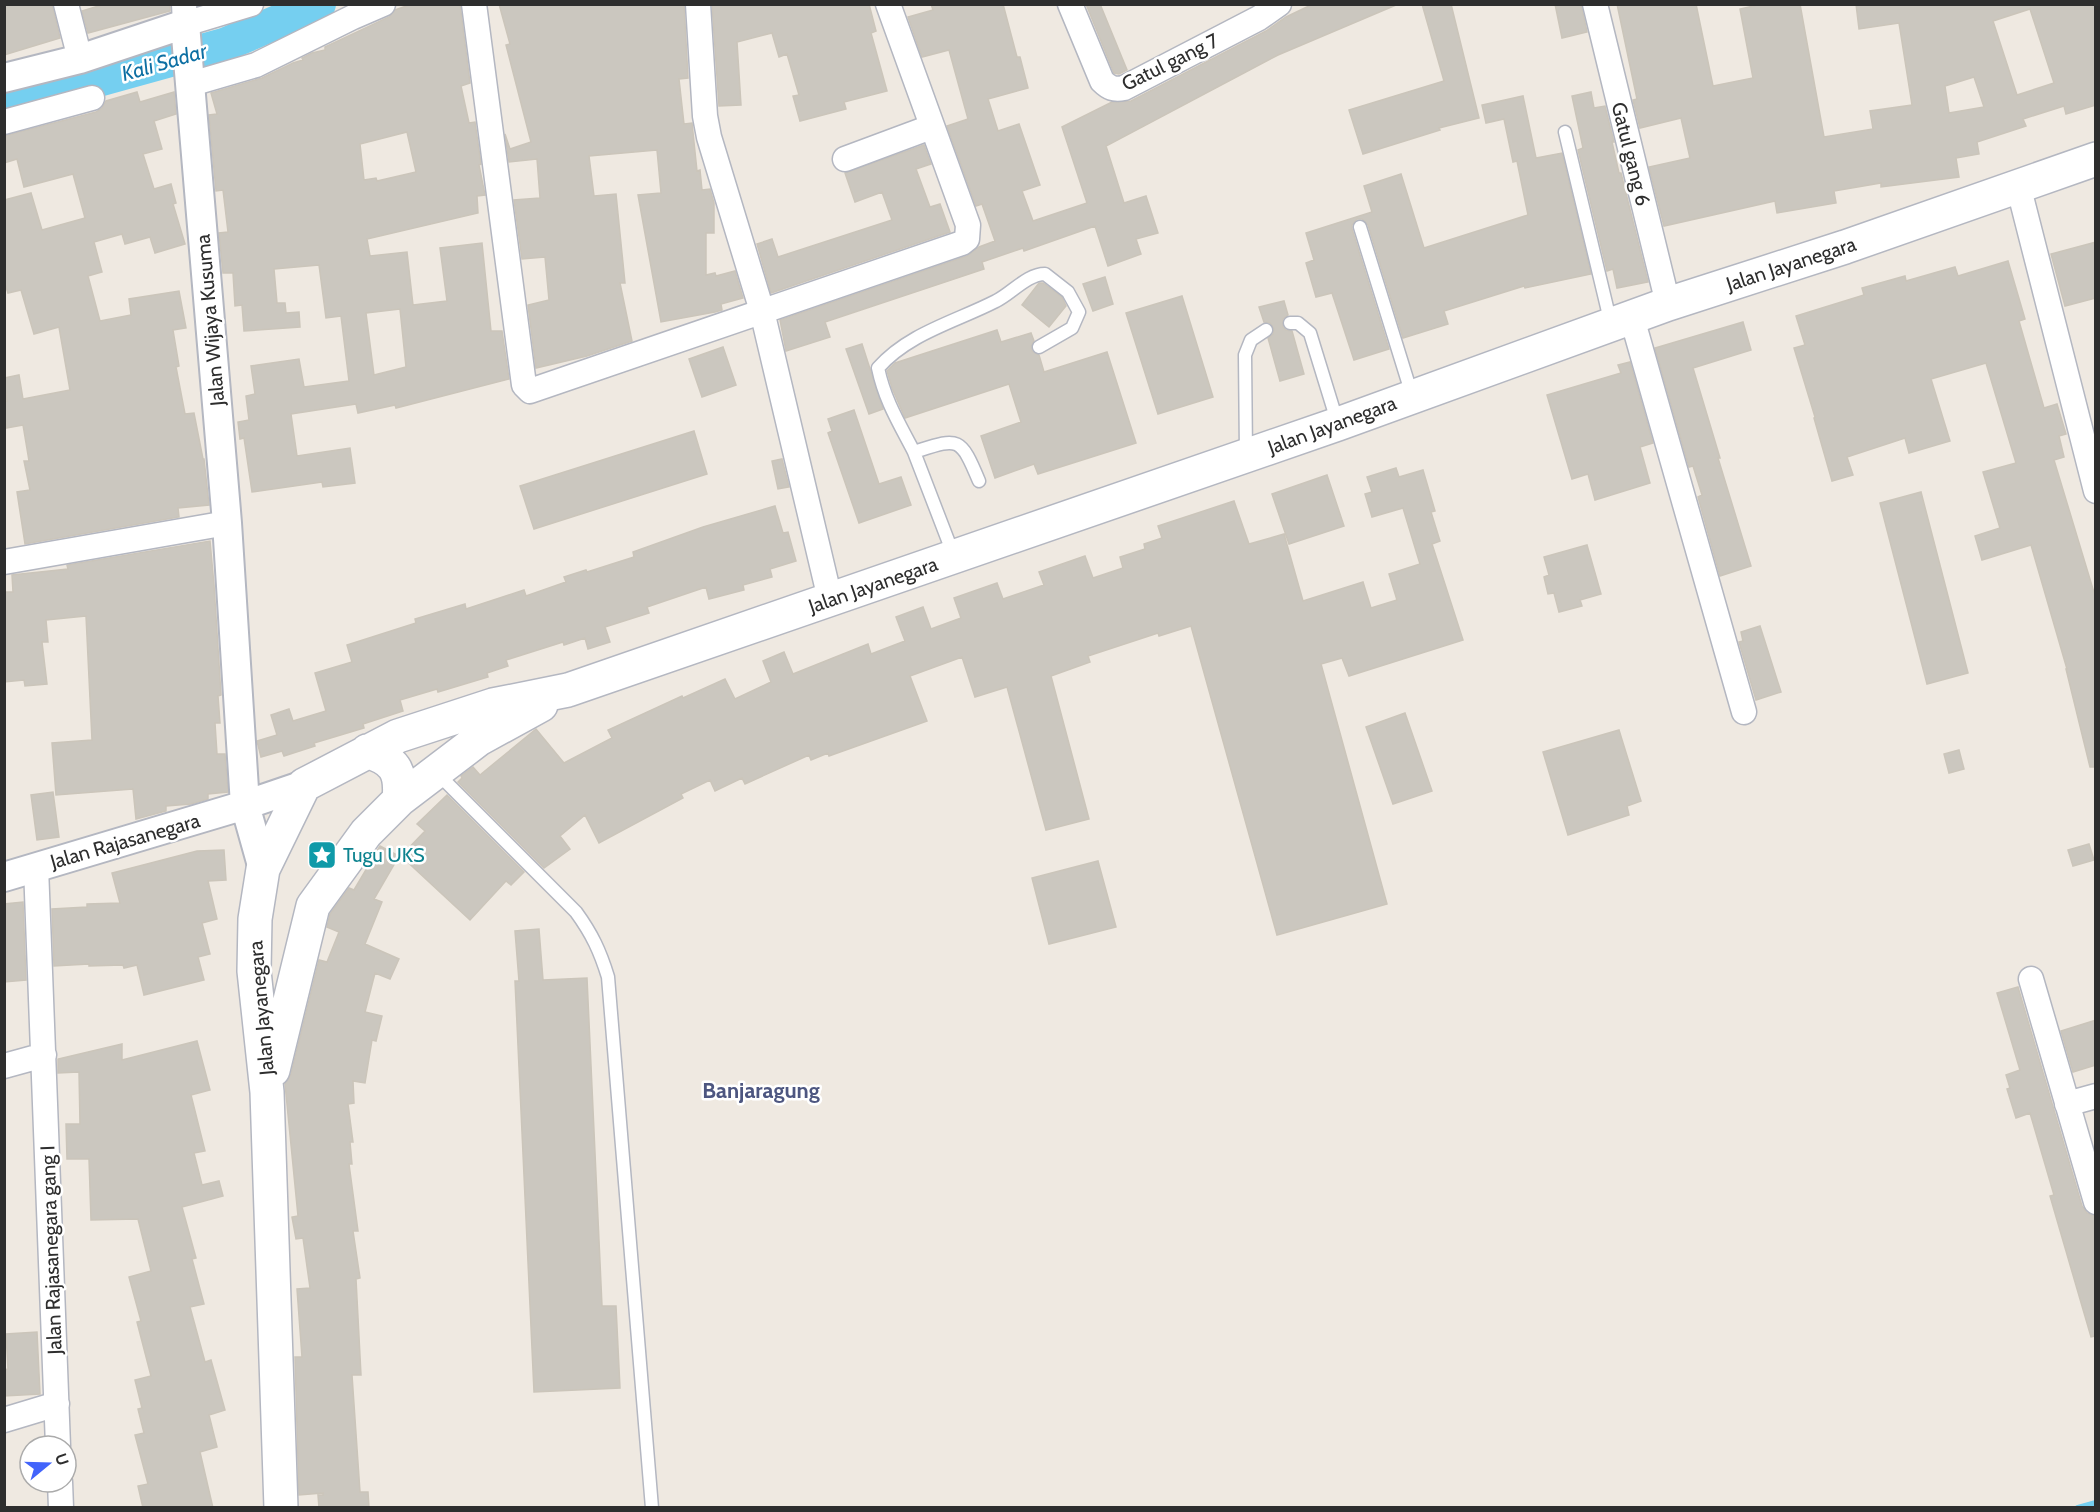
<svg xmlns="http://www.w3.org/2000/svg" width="2100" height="1512" viewBox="0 0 2100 1512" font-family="Cabin,sans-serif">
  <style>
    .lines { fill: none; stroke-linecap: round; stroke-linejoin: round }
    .stream { stroke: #75cff0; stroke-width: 6 }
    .river { stroke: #75cff0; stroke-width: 34 }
    .building { fill: #cbc7bf; stroke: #cbc5ba; stroke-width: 1.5; fill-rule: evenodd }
    .service-casing { stroke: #b4b7c1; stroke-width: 15 }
    .minor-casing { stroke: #b4b7c1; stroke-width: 27 }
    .tertiary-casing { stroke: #b4b7c1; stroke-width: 32 }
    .secondary-casing { stroke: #b4b7c1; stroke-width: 36 }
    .service { stroke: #fff; stroke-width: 12 }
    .minor { stroke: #fff; stroke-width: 24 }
    .tertiary { stroke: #fff; stroke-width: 28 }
    .secondary { stroke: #fff; stroke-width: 33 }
    .labels { text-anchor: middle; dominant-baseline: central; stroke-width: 5; stroke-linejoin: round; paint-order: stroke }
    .street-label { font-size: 20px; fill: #2e2e2e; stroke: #fff }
    .culture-label { font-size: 20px; fill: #0d838f; stroke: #fff; text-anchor: start }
    .water-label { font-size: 21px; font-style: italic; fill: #0d6fa3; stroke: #fff }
    .quarter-label { font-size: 22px; font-weight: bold; fill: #4d5680; stroke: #fff }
  </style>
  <rect width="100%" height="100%" fill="#efe9e1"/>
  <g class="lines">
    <path class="stream" d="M2078,1508L2096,1503"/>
    <path class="river" d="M4,106L224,45L319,4"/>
  </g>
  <path class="building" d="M4,4H52L60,38L4,55Z
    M105,4H170V11L88,33L82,11Z
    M412,4H460L470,83L461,86L469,123L475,122L481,164L479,165L485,195L477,196L478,213L367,239L370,256L407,252L413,305L447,301L440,248L482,243L491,331H502L509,379L396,408L395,405L358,413L356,404L291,414L297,456L350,448L355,483L323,487L322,482L252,492L244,438L240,439L238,422L249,420L246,396L255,394L251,366L299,359L304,387L349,381L341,316L326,318L319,265L274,269L277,303H285L286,313L299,312L300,327L244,331L242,305L235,306L233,273H223L219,233L228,232L223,190L216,191L209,115L217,114L211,93L262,78L293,63L303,60L302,58L312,53L325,50V47L389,17L395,10ZM407,132L416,172L377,181L376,178L364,180L360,144ZM400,309L406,367L374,375L366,313Z
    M499,4H684L688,78L679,79L684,124L692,123L697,171L700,170L702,190L710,189L714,203V233H706V275L715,273L716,276L735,271L743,298L721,304L722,310L715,312L661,322L638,195L661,193L657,150L589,156L594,196L616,194L625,283H620L632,341L587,356L536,368L528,305L549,300L545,257L522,259L514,200L540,198L537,159L509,162L505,134L510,149L531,142L506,45L510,44Z
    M712,4H869L876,31L871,33L887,91L844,102L846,109L800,121L793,96L799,95L787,54L779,57L772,33L737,42L741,105L719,106Z
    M931,4H1003L1017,57H1020L1028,88L988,99L998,131L1019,124L1040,185L1022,191L1033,221L1087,203L1062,127L1112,102L1131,101L1266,31L1286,17L1313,4L1396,5L1278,55L1106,146L1124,203L1146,196L1158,233L1136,239L1141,254L1108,266L1095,226L1024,251L1023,248L982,262L984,269L825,322L830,337L786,351L780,320L967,256L979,247L995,241L982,204L976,206L947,126L968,119L949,50L922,57L908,17L933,10Z
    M1086,4H1100L1127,70L1119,74L1114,73Z
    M1422,4H1451L1479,118L1439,128L1440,130L1363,154L1349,110L1444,81Z
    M1555,4H1581L1587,32L1562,38Z
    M1617,4H1696L1713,86L1753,78L1740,9L1762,4H1800L1824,137L1873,129L1870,111L1912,105L1899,23L1859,29L1856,4H2096V105L2066,114L2064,106L2023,119L2026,126L1977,142L1979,154L1956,158L1959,177L1881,187V183L1834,191L1836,203L1777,213L1775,201L1664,226L1649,167L1690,158L1681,118L1640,128L1633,100L1637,99ZM2030,9L2054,83L2017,95L1993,21ZM1974,77L1984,107L1949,113L1945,86Z
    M137,92L140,102L174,92L176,114L154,121L162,149L143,154L154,189L171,184L176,203L173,204L185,244L155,253L150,237L125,244L122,234L94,242L102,272L88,276L100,321L131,315L129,299L179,291L186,328L173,330L179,366L176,367L185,414L194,413L203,459H204L209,505L178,508L179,517L25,544L17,492L30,490L24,461H29L23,425L6,428L4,402L7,401L4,378L19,375L23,399L70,390L59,327L34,334L21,290L8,293L4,281V200L31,193L42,230L85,218L73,174L24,187L17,159L4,163V136L96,112L102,108L106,101Z
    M1591,92L1594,108L1605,106L1614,142H1612L1619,173H1621L1648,282L1617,288L1613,269L1607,271L1578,150L1583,148L1572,96Z
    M1523,96L1536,158L1562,153L1591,274L1525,288L1524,286L1444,311L1448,324L1403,338L1368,225L1362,219H1357L1352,225V229L1389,349L1354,360L1332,293L1316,297L1306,263L1314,260L1306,233L1372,212L1364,186L1401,174L1424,248L1528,215L1517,161L1513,162L1504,119L1486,123L1482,105Z
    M924,145L931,164L916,169L930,207L940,204L950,232L771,293L757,244L772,239L778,257L892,220L882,192L855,202L845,173Z
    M2096,242V298L2065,306L2051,254Z
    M2008,261L2025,319L2019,321L2044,408L2057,404L2066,434L2059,436L2064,457L2054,460L2096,599V767H2090L2066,669H2067L2031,545L1982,560L1975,536L2000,528L1983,472L2016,463L1986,363L1931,379L1950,441L1909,453L1905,438L1847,457L1853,475L1832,481L1814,418L1815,417L1794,348L1805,345L1796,316L1864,295L1862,288L1905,276L1906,281L1955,267L1958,276Z
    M1105,277L1113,304L1093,311L1083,284Z
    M1039,283H1043L1062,297L1066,306L1049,327L1022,305Z
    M1182,296L1213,397L1158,414L1126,313Z
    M1284,301L1288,315L1283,319V327L1286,330L1292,331L1304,374L1280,381L1268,338L1273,334L1274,329L1270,323L1264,322L1259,307Z
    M1743,322L1751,350L1693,368L1720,458H1718L1751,566L1720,576L1698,497L1702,495L1693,466L1689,467L1655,348Z
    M997,330L1001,342L1031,333L1034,341L1031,346L1032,351L1039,355L1044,372L1107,352L1136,443L1038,474L1034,464L995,478L981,436L1021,422L1009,384L905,418L892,388L887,371L895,363Z
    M862,344L883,409L869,414L846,349Z
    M723,347L736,385L702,397L689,359Z
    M1630,362L1653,443L1640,447L1650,483L1595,500L1588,474L1572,479L1547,395L1621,373L1618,365Z
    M854,410L879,484L901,477L911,505L859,523L828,433L832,431L828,419Z
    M694,431L707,474L534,529L520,486Z
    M782,459L789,487L778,489L772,461Z
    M1396,468L1399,477L1423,470L1435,511L1431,512L1440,541L1432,544L1463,640L1349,676L1342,658L1321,664L1387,904L1277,935L1191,626L1159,636L1158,633L1088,656L1090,662L1051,676L1089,819L1046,830L1007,687L975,697L962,657L910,676L927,721L829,756L828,753L811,760L809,755L745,784L742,778L715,791L710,780L681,794L683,798L599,843L585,815L560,836L570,849L544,868L458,782L462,778L461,776L473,767L480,775L536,729L564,763L612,738L608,730L682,696L683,698L725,679L735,699L771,682L763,661L784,652L793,674L868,644L871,654L905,641L896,617L923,607L931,629L961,618L954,598L997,583L1003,599L1044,585L1039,572L1085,556L1093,578L1123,568L1120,557L1145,549L1144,544L1162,538L1158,526L1234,501L1249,544L1284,534L1303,601L1363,582L1371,608L1397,600L1389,574L1420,564L1403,508L1372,517L1365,494L1372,492L1367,477Z
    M1327,475L1344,526L1289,544L1272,494Z
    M1921,492L1968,673L1927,684L1880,503Z
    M775,506L783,533L788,532L796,561L770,569L772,577L743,585L744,590L709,599L706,587L647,607L649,613L605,627L610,642L588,649L585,638L564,645L563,642L506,660L508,666L487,673L488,677L438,692L437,689L400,700L403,711L363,724L364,728L314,743L315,746L284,756L282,751L261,757L257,741L277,735L271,715L289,709L293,721L326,711L315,673L352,662L347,645L416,623L415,619L465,604L466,609L524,590L526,596L566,582L564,577L586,570L587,572L634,557L633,552L703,527Z
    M210,541L214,585L221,695L218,696L220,723H215L217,754H225L228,792L208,794V799L191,804L166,806V811L136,819L133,789L56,795L52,743L92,740L86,616L46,620L48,642H42L47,684L25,686L24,680L4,682V592H13L12,575L68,569L67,565Z
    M1587,545L1601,594L1580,600L1582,606L1559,612L1554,593L1548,594L1544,577L1549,575L1544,557Z
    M1760,626L1781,692L1756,700L1739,642L1743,641L1741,632Z
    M1405,713L1432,791L1393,804L1366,727Z
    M1619,730L1641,801L1627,806L1629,815L1568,835L1543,752Z
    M1959,750L1964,769L1949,773L1944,754Z
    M53,792L59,837L37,840L31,795Z
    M447,795L524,872L511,885L506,881L470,920L401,856L425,831L417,824Z
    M2089,844L2094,860L2073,866L2068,850Z
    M380,846L399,856L374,899L382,902L365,944L399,959L390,979L375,973L365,1012L382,1016L376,1041L372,1040L365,1083L353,1081L354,1103L348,1104L353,1142H350L352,1164H349L358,1231H353L360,1278L356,1279L361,1375H352L360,1492H368L369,1508H319L318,1495H323V1493L299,1495L295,1357H302L297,1289L310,1288L303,1238L296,1239L292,1217L298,1216L285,1084L291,1074L319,960L327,962L339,932L327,927L330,914L349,888L354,890Z
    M224,850L226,880L208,881L217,919L202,923L210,954L198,957L204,980L144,995L137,965L124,968L123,965L89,966V964L54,966L52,909L87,907V904L120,903L112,873L197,851Z
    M1098,861L1116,927L1049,944L1032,878Z
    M23,902L26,980L4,982V904Z
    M539,929L543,980L587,978L602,1306H616L620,1388L534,1392L515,981H519L515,931Z
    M2018,987L2082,1206L2087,1213L2096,1216V1336L2091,1337L2050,1196L2054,1195L2030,1113L2016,1118L2007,1089L2010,1088L2006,1075L2020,1070L1997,993Z
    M2096,1020V1065L2073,1072L2061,1031Z
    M197,1041L210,1090L191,1095L205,1151L194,1153L202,1185L219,1181L223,1196L182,1207L196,1258L192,1259L204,1304L190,1307L205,1362L211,1360L225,1410L209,1415L217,1447L200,1452L213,1508H143L138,1486L148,1484L135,1435L144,1433L138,1409L142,1408L135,1380L151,1376L137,1322L141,1321L129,1277L151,1271L138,1219L91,1220L89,1159H67L66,1124H80L79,1072L58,1073V1059L122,1044V1060Z
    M37,1332L40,1394L4,1396V1370L8,1369L6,1334Z"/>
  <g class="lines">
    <g class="service-casing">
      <path id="service" d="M1565,132L1611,324
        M1360,227L1412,395
        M1290,323H1298L1310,333L1338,424
        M914,452C899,423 885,401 878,368C909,333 955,322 996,301C1011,294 1027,274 1045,274L1068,292L1079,312L1072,328L1039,347
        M1246,455L1245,355L1251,340L1266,330
        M954,556L914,452C958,438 960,435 979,481
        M438,774L576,912C592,934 600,951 608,977L652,1508"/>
    </g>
    <g class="minor-casing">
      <path id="minor" d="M66,4L80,59
        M184,4L185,24L251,4
        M474,4L524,385L530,391L962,243L967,239L968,225L888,4
        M698,4L705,116L709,137L762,311L830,599
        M1070,4L1102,81C1109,88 1114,90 1124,88L1259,18L1279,4
        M1595,4L1668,304
        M191,84L256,65L353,17L383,4
        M4,122L92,98
        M845,159L931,127
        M2018,185L2096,491
        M1632,318L1744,712
        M4,562L227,523
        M36,867L58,1446
        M2031,979L2096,1202
        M4,1066L44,1055
        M2067,1104L2096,1096
        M4,1420L57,1404
        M60,1482L61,1508"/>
    </g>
    <g class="tertiary-casing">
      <path id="tertiary" d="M4,78L80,59L185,24L227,523L245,805L263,869
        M4,877L245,805L304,785"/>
    </g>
    <g class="secondary-casing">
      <path id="secondary" d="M367,751C394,760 402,770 399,800
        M273,1070L313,906L366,833L399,800L479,739L541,705
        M281,1508L267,1092L254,971L255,919L263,869L304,785L398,736L493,705L568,690L1338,424L1668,304L1845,247L2096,159"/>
    </g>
    <use href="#service" class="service"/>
    <use href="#minor" class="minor"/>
    <use href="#tertiary" class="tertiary"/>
    <use href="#secondary" class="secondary"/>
  </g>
  <defs>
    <g id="sight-square" transform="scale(1.5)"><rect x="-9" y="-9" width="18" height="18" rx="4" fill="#0f9aa8" stroke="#fff"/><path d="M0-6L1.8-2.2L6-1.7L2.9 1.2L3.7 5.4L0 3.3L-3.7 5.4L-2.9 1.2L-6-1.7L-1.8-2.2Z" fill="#fff"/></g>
  </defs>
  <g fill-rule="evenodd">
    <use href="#sight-square" x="322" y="855"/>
  </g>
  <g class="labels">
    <g class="street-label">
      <text transform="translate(1170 62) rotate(-26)">Gatul gang 7</text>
      <text transform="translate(1631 154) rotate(76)">Gatul gang 6</text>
      <text transform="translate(1791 264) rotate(-18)">Jalan Jayanegara</text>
      <text transform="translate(210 320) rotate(-95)">Jalan Wijaya Kusuma</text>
      <text transform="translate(1332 425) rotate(-20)">Jalan Jayanegara</text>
      <text transform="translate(873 585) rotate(-19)">Jalan Jayanegara</text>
      <text transform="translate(125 841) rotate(-16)">Jalan Rajasanegara</text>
      <text transform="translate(261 1008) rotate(-95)">Jalan Jayanegara</text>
      <text transform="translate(51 1250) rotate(-92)">Jalan Rajasanegara gang I</text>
    </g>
    <g class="culture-label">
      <text x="343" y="855">Tugu UKS</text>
    </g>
    <g class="water-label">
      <text transform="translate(164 62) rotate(-16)">Kali Sadar</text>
    </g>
    <g class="quarter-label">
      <text x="761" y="1090">Banjaragung</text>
    </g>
  </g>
  <rect width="2100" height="1512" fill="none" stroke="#2e2e2e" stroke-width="12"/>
  <g transform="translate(48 1464) rotate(71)"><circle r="28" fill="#ffffff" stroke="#ababab" stroke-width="1.5"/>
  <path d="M0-4.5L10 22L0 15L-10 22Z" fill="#4264fb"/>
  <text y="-9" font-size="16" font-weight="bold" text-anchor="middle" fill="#2e2e2e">U</text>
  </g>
</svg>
